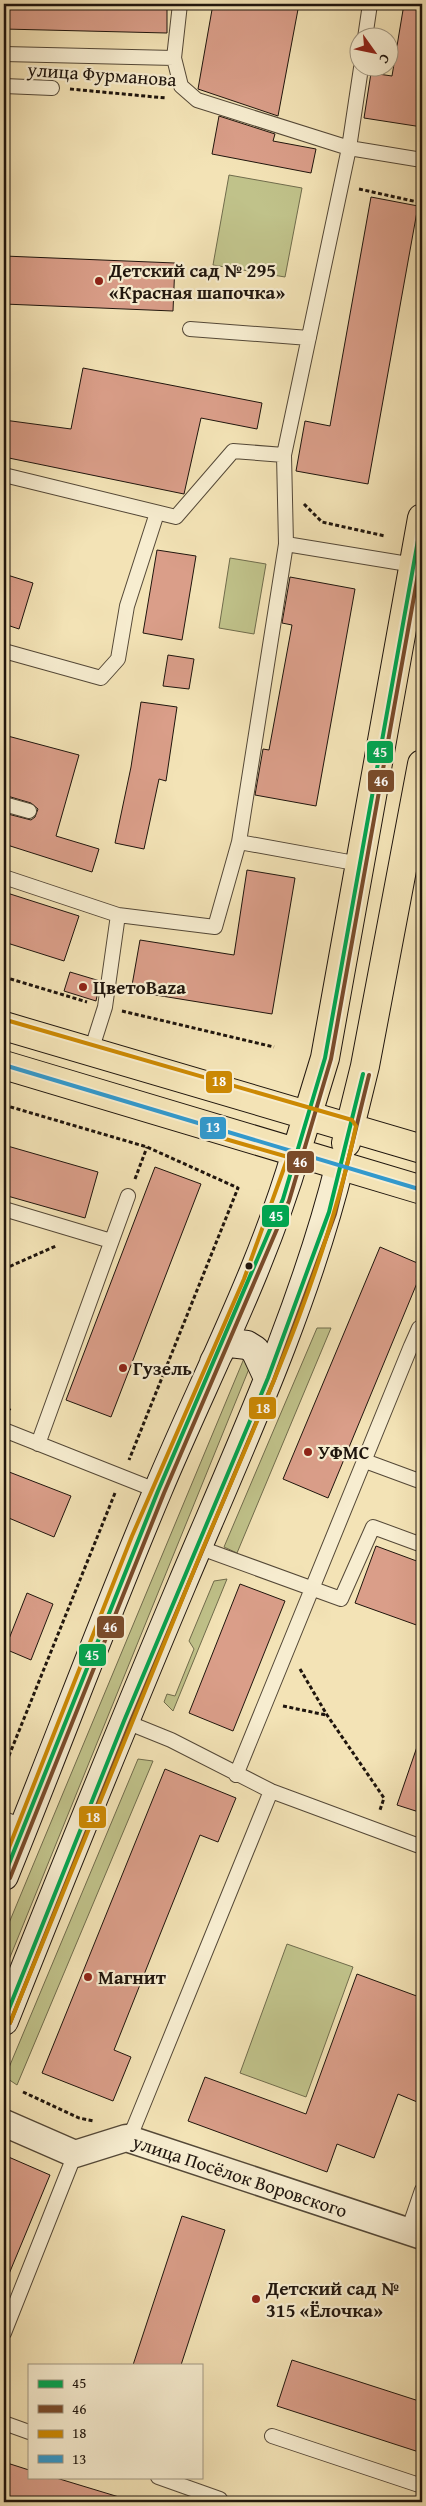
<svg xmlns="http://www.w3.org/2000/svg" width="426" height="2506" viewBox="0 0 426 2506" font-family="'Gentium Book Plus',serif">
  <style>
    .green { fill: #c0c28a; stroke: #706c4c }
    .building { fill: #da9e89; stroke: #1f150d }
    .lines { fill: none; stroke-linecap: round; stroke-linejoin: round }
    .lane-casing { stroke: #544837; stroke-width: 16 }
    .street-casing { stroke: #544837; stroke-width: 29 }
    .secondary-casing { stroke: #1f150d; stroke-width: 30 }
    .primary-casing { stroke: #1f150d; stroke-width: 30 }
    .path { stroke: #1f150d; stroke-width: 3; stroke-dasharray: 4 2.5; stroke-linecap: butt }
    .lane { stroke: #f7edd0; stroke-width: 14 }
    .street { stroke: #f7edd0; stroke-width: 26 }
    .secondary { stroke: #f7edd0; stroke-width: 28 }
    .primary { stroke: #f3e3b6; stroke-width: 28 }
    .bus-1-casing { stroke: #f7edd0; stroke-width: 8 }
    .bus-2-casing { stroke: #f7edd0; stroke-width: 8 }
    .bus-3-casing { stroke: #f7edd0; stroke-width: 8 }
    .bus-4-casing { stroke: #f7edd0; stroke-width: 8 }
    .bus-1 { stroke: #00a651; stroke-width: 4 }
    .bus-2 { stroke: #7a4b2a; stroke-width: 4 }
    .bus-3 { stroke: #cc8903; stroke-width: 4 }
    .bus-4 { stroke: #39c; stroke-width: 4 }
    .poi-dot { fill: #8f2418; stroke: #f7edd0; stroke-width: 2 }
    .bus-dot { fill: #1f150d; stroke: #f7edd0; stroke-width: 2 }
    .labels { text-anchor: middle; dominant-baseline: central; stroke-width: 4.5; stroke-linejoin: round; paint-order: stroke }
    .street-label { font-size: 19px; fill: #1f150d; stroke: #f7edd0 }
    .poi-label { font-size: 19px; font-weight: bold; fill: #1f150d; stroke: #f7edd0; text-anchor: start }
    .line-badge { stroke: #f7edd0; stroke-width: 2 }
    .badge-label { font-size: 14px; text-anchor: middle; font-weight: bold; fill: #fff }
  </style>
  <rect width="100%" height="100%" fill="#f3e3b6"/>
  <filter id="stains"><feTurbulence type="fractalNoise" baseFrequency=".004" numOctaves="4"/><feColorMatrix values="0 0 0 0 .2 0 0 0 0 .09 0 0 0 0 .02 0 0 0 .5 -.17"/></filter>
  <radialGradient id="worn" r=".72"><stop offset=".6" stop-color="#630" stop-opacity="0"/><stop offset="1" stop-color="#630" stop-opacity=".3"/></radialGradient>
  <path class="green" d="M229,175L302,188L285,277L213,265Z
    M230,558L266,564L254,634L219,628Z
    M317,1328H331L237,1553L224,1547Z
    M245,1356L253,1359L4,1972V1935Z
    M227,1579L173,1711L164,1702L167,1694L175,1696L194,1649L189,1641L214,1581Z
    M138,1759L153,1761L17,2085L5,2077Z
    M287,1944L353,1967L306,2097L240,2073Z"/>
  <path class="building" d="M4,4H167V33L4,29Z
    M213,4H299L278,116L198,89Z
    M404,4H422V127L364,118L371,73L392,76Z
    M219,116L275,134L273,141L316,149L311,173L212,154Z
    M371,197L418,206L368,484L296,471L305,421L330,426Z
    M4,256L175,263L173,311L4,304Z
    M83,368L262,403L257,429L201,418L184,494L4,457V420L71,429Z
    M157,550L196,556L182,640L143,633Z
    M4,574L33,583L19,629L4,624Z
    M290,577L355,589L316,806L255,795L263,749L269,750L292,625L282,623Z
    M168,655L194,659L189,689L163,686Z
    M141,702L177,707L166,781L159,779L144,849L115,843L131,767Z
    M4,735L79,755L56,836L99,849L92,872L4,844V813L31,820L35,817L38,809L31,803L4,795Z
    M247,870L295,878L272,1014L131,991L140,940L234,955Z
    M4,892L79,916L64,961L4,942Z
    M70,972L100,981L96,1001L64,991Z
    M4,1145L98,1172L85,1218L4,1195Z
    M155,1167L201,1184L111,1417L66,1400Z
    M380,1247L422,1265V1271L328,1498L283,1479Z
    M4,1470L71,1496L54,1537L4,1516Z
    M376,1546L422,1563V1627L355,1603Z
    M240,1584L285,1601L233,1731L189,1713Z
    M27,1593L53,1604L31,1660L5,1649Z
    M419,1741L422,1742V1813L397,1805Z
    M165,1769L236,1798L218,1842L200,1835L157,1942L114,2050L131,2057L113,2101L42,2073Z
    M357,1974L422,1998V2104L398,2094L374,2158L337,2144L327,2172L188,2121L205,2077L306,2114Z
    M4,2155L50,2175L4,2286Z
    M182,2216L225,2230L181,2365H133Z
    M292,2360L422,2402V2453L277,2406Z
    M4,2462L29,2470V2477H53L119,2497L118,2502H4Z"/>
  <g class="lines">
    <g class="lane-casing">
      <path id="lane" d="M365,38L370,4
        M4,54L174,58L180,4
        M174,58L181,86L197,100L349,148L422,160
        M4,86L52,88
        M190,329L309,338
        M4,475L176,517L233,451L284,455
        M286,544L414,565
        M4,651L101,678L118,659L127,606L157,513
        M4,804L29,811
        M239,842L286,544L284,455L349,148L361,68
        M4,877L118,915
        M91,1051L105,1007L118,915L215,927L239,842L360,864
        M4,1209L111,1241
        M4,1430L158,1491
        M38,1444L128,1196
        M365,1461L422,1482
        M198,1547L341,1599L373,1527L422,1545
        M124,1721L171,1740L271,1791L422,1847
        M236,1775L411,1346L419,1328L422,1329
        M4,1819L24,1826
        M126,2138L134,2127L271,1791
        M408,2231L422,2190
        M4,2333L75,2154
        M4,2423L29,2432
        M272,2436L422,2486
        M158,2477L220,2499"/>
    </g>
    <g class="street-casing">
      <g id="street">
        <path id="s1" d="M4,2123L75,2154L126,2138L422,2236"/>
      </g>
    </g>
    <g class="secondary-casing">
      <path id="secondary" d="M214,1362L222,1347L230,1343L247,1345L255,1350L268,1378
        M4,1876C56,1748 104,1618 158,1490C205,1378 262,1269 296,1153
        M4,2021C62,1875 121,1729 182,1584C240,1447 304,1309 340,1164"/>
    </g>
    <g class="primary-casing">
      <path id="primary" d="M4,1026L422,1149
        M4,1065L422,1190
        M346,1143L365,1066L422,764
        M296,1153L325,1058L422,518"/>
    </g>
    <path class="path" d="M70,89L166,98
      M359,189L422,203
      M304,504L322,522L385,536
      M4,977L87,1002
      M122,1011L274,1047
      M4,1105L147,1147L238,1188L129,1460
      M135,1179L147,1147
      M4,1269L56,1246
      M4,1402L11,1412
      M300,1669L327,1715L384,1798L380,1810
      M283,1706L326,1715
      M4,1768L115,1493
      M23,2092L79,2118L94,2121"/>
    <use href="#lane" class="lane"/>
    <use href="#street" class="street"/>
    <use href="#secondary" class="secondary"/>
    <use href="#primary" class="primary"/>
    <g class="bus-1-casing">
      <path id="bus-1" d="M4,1876L158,1491L283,1199L325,1058L422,518
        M4,2021L124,1721L268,1378L329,1212L363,1074"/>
    </g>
    <g class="bus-2-casing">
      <path id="bus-2" d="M10,1878L164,1493L289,1201L331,1059L422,552
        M10,2023L130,1723L274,1380L335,1214L369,1075"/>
    </g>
    <g class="bus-3-casing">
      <path id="bus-3" d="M6,1020L352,1120L356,1126C325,1274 260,1414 201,1553C136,1709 73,1866 10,2023
        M4,1860L132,1536L244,1279L288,1157L215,1136"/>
    </g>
    <g class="bus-4-casing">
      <path id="bus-4" d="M4,1065L422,1190"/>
    </g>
    <use href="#bus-1" class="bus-1"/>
    <use href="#bus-2" class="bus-2"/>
    <use href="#bus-3" class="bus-3"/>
    <use href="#bus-4" class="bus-4"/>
  </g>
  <g class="poi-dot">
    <circle cx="99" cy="281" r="5"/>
    <circle cx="83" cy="987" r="5"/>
    <circle cx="123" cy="1368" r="5"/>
    <circle cx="308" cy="1452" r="5"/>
    <circle cx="88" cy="1977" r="5"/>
    <circle cx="256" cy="2299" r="5"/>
  </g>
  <circle class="bus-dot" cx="249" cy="1266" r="4.5"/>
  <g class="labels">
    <g class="street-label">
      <text transform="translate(102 74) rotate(4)">улица Фурманова</text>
      <text stroke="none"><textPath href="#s1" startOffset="251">улица Посёлок Воровского</textPath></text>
    </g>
    <g class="poi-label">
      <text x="109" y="270">Детский сад № 295<tspan x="109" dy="22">«Красная шапочка»</tspan></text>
      <text x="93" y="987">ЦветоBaza</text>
      <text x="133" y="1368">Гузель</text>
      <text x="318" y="1452">УФМС</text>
      <text x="98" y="1977">Магнит</text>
      <text x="266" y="2288">Детский сад №<tspan x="266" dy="22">315 «Ёлочка»</tspan></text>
    </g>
  </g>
  <g class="line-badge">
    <rect x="366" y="740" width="28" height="24" rx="5" fill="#00a651"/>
    <rect x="367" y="769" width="28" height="24" rx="5" fill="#7a4b2a"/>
    <rect x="205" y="1070" width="28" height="24" rx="5" fill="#cc8903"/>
    <rect x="199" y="1116" width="28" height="24" rx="5" fill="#39c"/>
    <rect x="286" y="1150" width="29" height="24" rx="5" fill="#7a4b2a"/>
    <rect x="261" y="1204" width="29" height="24" rx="5" fill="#00a651"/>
    <rect x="248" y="1396" width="29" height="24" rx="5" fill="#cc8903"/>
    <rect x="96" y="1615" width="29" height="24" rx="5" fill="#7a4b2a"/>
    <rect x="78" y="1643" width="29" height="24" rx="5" fill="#00a651"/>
    <rect x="78" y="1805" width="29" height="24" rx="5" fill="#cc8903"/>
  </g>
  <g class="badge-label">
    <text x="380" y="757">45</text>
    <text x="381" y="786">46</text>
    <text x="219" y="1086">18</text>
    <text x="213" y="1132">13</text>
    <text x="300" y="1167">46</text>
    <text x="276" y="1221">45</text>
    <text x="263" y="1413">18</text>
    <text x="110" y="1632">46</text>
    <text x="92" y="1660">45</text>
    <text x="93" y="1822">18</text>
  </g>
  <rect width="426" height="2506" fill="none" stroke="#f3e3b6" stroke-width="20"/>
  <rect x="5" y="5" width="416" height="2496" fill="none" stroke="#1f150d" stroke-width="2.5"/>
  <rect x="10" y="10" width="406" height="2486" fill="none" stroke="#1f150d"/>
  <rect x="28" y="2364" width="175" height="115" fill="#f7edd0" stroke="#a19782"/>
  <rect x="38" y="2380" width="25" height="8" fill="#00a651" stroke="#a19782"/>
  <text x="72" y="2388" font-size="15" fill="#1f150d">45</text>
  <rect x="38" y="2405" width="25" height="8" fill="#7a4b2a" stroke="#a19782"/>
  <text x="72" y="2414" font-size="15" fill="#1f150d">46</text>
  <rect x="38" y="2430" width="25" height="8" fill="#cc8903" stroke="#a19782"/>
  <text x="72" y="2438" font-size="15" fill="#1f150d">18</text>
  <rect x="38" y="2455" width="25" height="8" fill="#3399cc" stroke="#a19782"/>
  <text x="72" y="2464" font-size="15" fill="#1f150d">13</text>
  <g transform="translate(374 52) rotate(123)"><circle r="24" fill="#f7edd0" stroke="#a19782"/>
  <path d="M0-4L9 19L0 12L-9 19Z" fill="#8f2418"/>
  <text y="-8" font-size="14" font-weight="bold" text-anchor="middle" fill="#1f150d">С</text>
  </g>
  <rect width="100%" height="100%" filter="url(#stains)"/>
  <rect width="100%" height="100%" fill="url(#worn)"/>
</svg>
